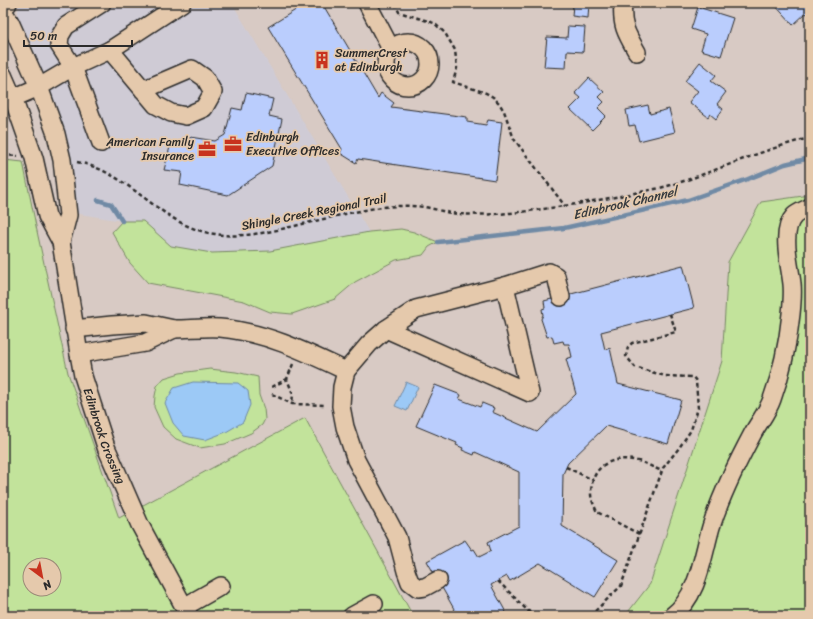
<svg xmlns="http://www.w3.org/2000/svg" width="813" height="619" viewBox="0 0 813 619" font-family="Sriracha,sans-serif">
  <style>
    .built { fill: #cfcbd5 }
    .green { fill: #c2e39b; stroke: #768763; fill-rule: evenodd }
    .water { fill: #9cc9f6; stroke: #6f8aa5 }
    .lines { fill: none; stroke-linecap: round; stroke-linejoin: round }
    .stream { stroke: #6f8aa5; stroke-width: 4.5 }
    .building { fill: #bacdfd; stroke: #2b2b2b }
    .minor-casing { stroke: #2b2b2b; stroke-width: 20 }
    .major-casing { stroke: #2b2b2b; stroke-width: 24 }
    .path { stroke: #2b2b2b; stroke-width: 2.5; stroke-dasharray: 4 3; stroke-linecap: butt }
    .minor { stroke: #e5c9ac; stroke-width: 17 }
    .major { stroke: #e5c9ac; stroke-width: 21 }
    .labels { text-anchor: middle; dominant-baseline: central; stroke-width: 3.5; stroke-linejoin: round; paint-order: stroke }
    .poi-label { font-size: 12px; fill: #2b2b2b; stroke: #e5c9ac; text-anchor: start }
    .street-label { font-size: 12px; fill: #2b2b2b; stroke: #e5c9ac }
    .water-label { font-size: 13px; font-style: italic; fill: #363b3f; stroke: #e5c9ac }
  </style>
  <rect width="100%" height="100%" fill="#d8cac4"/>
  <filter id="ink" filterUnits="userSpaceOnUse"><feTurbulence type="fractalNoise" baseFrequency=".025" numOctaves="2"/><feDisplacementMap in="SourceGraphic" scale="8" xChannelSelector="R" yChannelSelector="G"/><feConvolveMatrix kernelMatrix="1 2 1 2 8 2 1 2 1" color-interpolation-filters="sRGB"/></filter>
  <g filter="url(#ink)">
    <path class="built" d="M21,3H232L369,232L270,251L212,253L171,246L143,221H122L74,213V185L69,151L40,68L18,18V8Z"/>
    <path class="green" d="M3,160L23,162L38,236L68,373L119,518L305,418L413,616H3ZM30,565H54V589H30Z
      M810,195V616H625L650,584L722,361L728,262L761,202Z
      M122,221H143L171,246L212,253L270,251L369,232L401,229L414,232L438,242L429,247L423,255L396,260L355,282L335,299L292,314L270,312L244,301L148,283L130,263L112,232Z
      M210,369L236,372L258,377L259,395L264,409L265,419L262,425L251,433L225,444L200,448L176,439L163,427L154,407L155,396L157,386L164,378L180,373Z"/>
    <path class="water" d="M193,382L238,383L248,391L250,405L243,422L226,432L205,440L184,436L173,423L165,403L174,388Z
      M406,382L418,387L407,411L395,406Z"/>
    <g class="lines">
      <path class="stream" d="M98,200L111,204L122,221
        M438,242L564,228L641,211L688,200L748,179L785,164L810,158"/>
    </g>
    <path class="building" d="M307,3H322L378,98L381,93L394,103L391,107L467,117V122L486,125L488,120L502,122L495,180L358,159L356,163L340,153L342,149L268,27Z
      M557,3H589L588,18L572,16L573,5Z
      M773,3H810V17L806,13L793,25Z
      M698,7L733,18L721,56L701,50L706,34L691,29Z
      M568,26L585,27L583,52L567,51L566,68L544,67L547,37L567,38Z
      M700,62L716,75L711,81L726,92L717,104L723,109L716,119L710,114L708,117L689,102L698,91L685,81Z
      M589,78L604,92L599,97L604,102L598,108L606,116L592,130L570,109L581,98L575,93Z
      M246,93L273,99L269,116L282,119L272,166L228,195L180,185L182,172L164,170L171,143L189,145L190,137L215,141L225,135L232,108L242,110Z
      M648,105L650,114L669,109L675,132L639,141L635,125L629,126L626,110Z
      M683,265L694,308L601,332L605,350L610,348L618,384L681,400L668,444L606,426L568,463L563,474L562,526L618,560L595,597L540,563L510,581L507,576L491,585L508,616H458L427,561L465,540L472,550L474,549L479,557L491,551L488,542L519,526V472L475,452L474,455L462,450L463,448L456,445L457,443L416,426L435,385L461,395L459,399L480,407L482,403L494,408L492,412L537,432L576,394L566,359L572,357L569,344H564L563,341L554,343L552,336L547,337L541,319L543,315L542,309L545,308L544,301Z"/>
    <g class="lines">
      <g class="minor-casing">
        <g id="minor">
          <path d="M367,3L391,49"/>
          <path d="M623,3C621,25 626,33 637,52"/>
          <path d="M3,11L10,22L39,87L56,134L62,160L68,215L61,242"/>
          <circle cx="408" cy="64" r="22"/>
          <path d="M110,50L156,105L171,113L186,116L204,108L213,92L205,78L192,69L143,90"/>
          <path id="s1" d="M3,75L13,98L34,158L47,216L61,242L79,354L83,376L106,447L140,525L189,616"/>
          <path d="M13,98L39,87L73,67L110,50L182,3"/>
          <path d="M101,143L73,67L59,45L60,36L66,26L102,3"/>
          <path d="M74,329L112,325L146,323L174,329L145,343L79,354"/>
          <path d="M174,329C189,329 205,327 220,328C265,332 306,352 346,371L342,387L341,406L345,427L356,460L397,537L406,571L410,582L418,588L425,587L438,580"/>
          <path d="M386,329L530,393L505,286"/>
          <path d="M346,371L369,344L386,329L416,309L505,286L549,272L556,276L561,297"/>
          <path d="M184,607L221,586"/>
          <path d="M352,616L374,604"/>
          <path d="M672,616C699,595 702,558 711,527C721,495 737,463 753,433C759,422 768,411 772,399C782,372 788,343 791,314C792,304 793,293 792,284C790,265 780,231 794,216C798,212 805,210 810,207"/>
        </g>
      </g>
      <g class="major-casing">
        <path id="major" d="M3,5L6,3"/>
      </g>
      <path class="path" d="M395,3L399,12L434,23L445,33L455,50L457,68L453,82L486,93L493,97L499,103L504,111L514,139L565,206
        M3,155L18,156
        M77,162C131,172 161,227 215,234C246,239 277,230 307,223C332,217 356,211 382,207C396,206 410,205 424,207C436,209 447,213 458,214C486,216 515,213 543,209C572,205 601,200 630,194C644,191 658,189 671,185C718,171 762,149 810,138
        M293,364L287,379L293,394L292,404L326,405
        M272,387L287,379
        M272,394L292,404
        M566,467L593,480
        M639,534L597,512C595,507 591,500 591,494C591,465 612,455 638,461C646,463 654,468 662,471
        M498,581L533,616
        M590,616L621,586L663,468L679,448L691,430L698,408L696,381L693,377L665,376L635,367L626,356L628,347L632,343L676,332L670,314"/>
      <use href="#minor" class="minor"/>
      <use href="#major" class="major"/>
    </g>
  </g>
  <defs>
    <g id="building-bare" transform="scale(1.38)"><path d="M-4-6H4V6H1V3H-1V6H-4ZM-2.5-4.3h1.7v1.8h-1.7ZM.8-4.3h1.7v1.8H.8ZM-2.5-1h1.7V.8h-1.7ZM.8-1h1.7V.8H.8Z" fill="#c8321e" stroke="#e5c9ac" stroke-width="2.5" paint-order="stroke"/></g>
    <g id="office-bare" transform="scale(1.38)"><path d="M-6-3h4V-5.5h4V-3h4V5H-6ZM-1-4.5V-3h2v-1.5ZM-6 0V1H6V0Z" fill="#c8321e" stroke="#e5c9ac" stroke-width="2.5" paint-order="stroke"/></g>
  </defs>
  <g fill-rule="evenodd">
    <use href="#building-bare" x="322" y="60"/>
    <use href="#office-bare" x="233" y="144"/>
    <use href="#office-bare" x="207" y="149"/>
  </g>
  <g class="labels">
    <g class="poi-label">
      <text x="335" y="53">SummerCrest<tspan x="335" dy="14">at Edinburgh</tspan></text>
      <text x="246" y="137">Edinburgh<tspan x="246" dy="14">Executive Offices</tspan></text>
      <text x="194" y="142" text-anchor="end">American Family<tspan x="194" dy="14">Insurance</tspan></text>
    </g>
    <g class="street-label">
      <text transform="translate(314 212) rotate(-11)">Shingle Creek Regional Trail</text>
      <text stroke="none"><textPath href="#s1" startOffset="377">Edinbrook Crossing</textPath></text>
    </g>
    <g class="water-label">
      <text transform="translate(625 203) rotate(-13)">Edinbrook Channel</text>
    </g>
  </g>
  <rect width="813" height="619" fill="none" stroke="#e5c9ac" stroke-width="16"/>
  <rect x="8" y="8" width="797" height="603" fill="none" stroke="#2b2b2b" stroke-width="1.5" filter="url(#ink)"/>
  <g transform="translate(42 577) rotate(148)"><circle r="19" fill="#e5c9ac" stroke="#9b8a78"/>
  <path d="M0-3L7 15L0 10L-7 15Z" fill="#c8321e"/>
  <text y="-6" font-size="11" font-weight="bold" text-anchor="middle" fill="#2b2b2b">N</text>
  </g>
  <path d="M24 40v6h108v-6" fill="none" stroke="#2b2b2b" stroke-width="2"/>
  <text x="30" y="40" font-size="12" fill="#2b2b2b" stroke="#e5c9ac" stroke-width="3" paint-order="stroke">50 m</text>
</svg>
